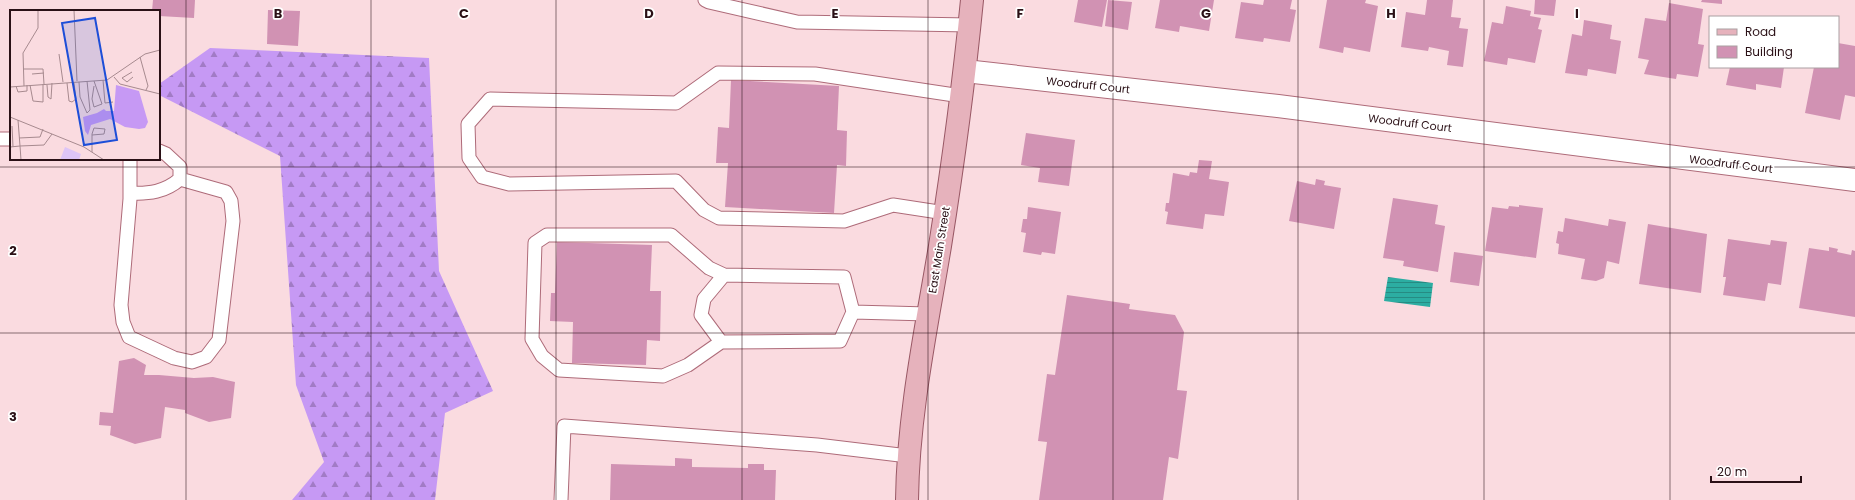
<svg xmlns="http://www.w3.org/2000/svg" width="1855" height="500" viewBox="0 0 1855 500" font-family="Poppins,sans-serif">
  <style>
    .forest { fill: url(#forest-firs) }
    .water { fill: url(#water-rules) }
    .building { fill: #d192b3 }
    .lines { fill: none; stroke-linecap: round; stroke-linejoin: round }
    .lane-casing { stroke: #ae6b79; stroke-width: 15 }
    .street-casing { stroke: #ae6b79; stroke-width: 24 }
    .primary-casing { stroke: #995865; stroke-width: 24 }
    .lane { stroke: #fff; stroke-width: 13 }
    .street { stroke: #fff; stroke-width: 22 }
    .primary { stroke: #e6b2bc; stroke-width: 22 }
    .grid { fill: none; stroke: #2a1016; stroke-width: 1; stroke-opacity: 0.55 }
    .labels { text-anchor: middle; dominant-baseline: central; stroke-width: 3.5; stroke-linejoin: round; paint-order: stroke }
    .street-label { font-size: 11px; fill: #2a1016; stroke: #fff }
    .inset-road { fill: none; stroke: #a78a8f; stroke-width: 1 }
    .view { fill: #1d4ed8; fill-opacity: 0.15; stroke: #1d4ed8; stroke-width: 2 }
    .inset-edge { fill: none; stroke: #2a1016; stroke-width: 2 }
    .grid-label { font-size: 13px; text-anchor: middle; font-weight: bold; fill: #2a1016; stroke: #fff; stroke-width: 3.5; stroke-linejoin: round; paint-order: stroke }
  </style>
  <defs>
    <pattern id="forest-firs" width="22" height="20" patternUnits="userSpaceOnUse"><rect width="22" height="20" fill="#c699f4"/><path d="M5 1l3.5 6h-7zM16 11l3.5 6h-7z" fill="#a17bc5"/></pattern>
    <pattern id="water-rules" width="6" height="5" patternUnits="userSpaceOnUse"><rect width="6" height="5" fill="#2cada2"/><path d="M0 2.5h6" fill="none" stroke="#268b83"/></pattern>
  </defs>
  <rect width="100%" height="100%" fill="#fadbe0"/>
  <path class="forest" d="M210,48L429,58L439,271L493,391L445,413L435,500H292L324,462L296,385L280,156L159,95V84Z"/>
  <path class="water" d="M1388,277L1433,283L1430,307L1384,301Z"/>
  <path class="building" d="M153,0H195L194,18L159,16V11H152Z
    M1078,0H1107L1102,27L1074,22Z
    M1108,0L1132,2L1128,30L1105,26Z
    M1160,0H1214L1209,31L1180,26L1179,32L1155,28Z
    M1264,0H1292L1290,9L1296,10L1290,42L1264,38L1263,42L1235,38L1241,2L1263,5Z
    M1327,0H1366L1365,3L1378,6L1370,52L1344,47L1343,53L1319,48Z
    M1427,0H1453L1451,17L1461,18L1459,28L1468,29L1463,67L1447,65L1449,51L1429,47L1428,51L1401,47L1406,12L1425,15Z
    M1535,0H1556L1554,16L1534,14Z
    M1702,0H1722V4L1701,2Z
    M1669,3L1703,9L1698,44L1704,45L1698,77L1677,74L1676,79L1644,74L1649,60L1638,58L1645,18L1666,21Z
    M1506,6L1531,11L1530,16L1541,18L1538,29L1542,30L1535,63L1508,58L1507,65L1484,61L1492,22L1503,24Z
    M268,10L300,11L298,46L267,44Z
    M1584,20L1612,25L1610,39L1621,41L1616,74L1588,69L1587,76L1565,73L1572,34L1582,36Z
    M1838,43L1855,46V97L1845,95L1840,120L1805,113L1814,67H1838Z
    M1730,67H1784L1781,88L1756,84V90L1726,85Z
    M731,80L839,86L837,130L847,131L846,166L837,165L834,213L725,207L728,163H716L718,127L729,128Z
    M1026,133L1075,140L1069,186L1038,182L1040,168L1021,165Z
    M1199,160L1212,161L1209,179L1229,182L1224,216L1205,214L1203,229L1166,224L1168,212L1165,211L1166,203H1169L1173,173L1189,176L1190,172L1197,173Z
    M1316,179L1325,181L1324,185L1341,188L1334,229L1289,221L1297,181L1315,185Z
    M1393,198L1438,205L1435,224L1445,226L1438,272L1403,266L1404,261L1383,258Z
    M1519,205L1543,208L1536,258L1485,251L1492,207L1508,209L1509,206L1519,207Z
    M1028,207L1061,212L1055,254L1042,252L1041,255L1023,252L1026,233L1021,232L1023,219H1027Z
    M1565,218L1608,226L1609,219L1626,222L1619,264L1607,261L1604,278L1596,281L1581,279L1585,259L1558,254L1559,244L1556,243L1558,231L1563,232Z
    M1648,224L1707,234L1701,293L1639,284Z
    M1728,239L1770,245L1771,240L1787,242L1781,285L1768,283L1765,301L1723,295L1726,277H1723Z
    M557,242L652,245L650,291H661L660,341L647,340L646,365L572,363L573,322L550,321L551,293H555Z
    M1829,247L1838,249L1837,252L1851,255L1852,250L1855,251V317L1799,308L1809,248L1829,251Z
    M1454,252L1483,256L1479,286L1450,282Z
    M1067,295L1130,304L1129,309L1175,315L1184,332L1177,390L1187,391L1178,459L1169,457L1163,500H1039L1047,442L1038,441L1047,374L1055,375Z
    M134,358L146,365L144,375H159L194,378L213,377L235,382L231,418L209,422L185,413V410L165,407L161,438L135,444L110,435L111,426L99,425L100,412L113,413L119,361Z
    M675,458L692,459V467L748,468V464H764V470H776L775,500H610L611,464L675,466Z"/>
  <g class="lines">
    <g class="lane-casing">
      <path id="lane" d="M705,0L709,2L797,22L970,25
        M0,139H11
        M130,159V199L121,305L123,322L129,337L174,358L192,362L206,357L219,340L233,221L231,201L226,192L180,179V167L166,154L159,151
        M130,193C149,194 165,192 180,179
        M945,213L893,205L844,221L719,218L704,210L676,181L509,184L482,177L469,158L468,124L490,99L676,103L718,73L815,74L961,96
        M853,312L844,277L724,275L709,268L671,235H547L535,243L532,339L542,356L559,370L663,376L688,365L721,342L840,341L853,312L928,314
        M721,342L701,315L704,299L724,275
        M561,500L564,426L817,445L908,456"/>
    </g>
    <g class="street-casing">
      <path id="street" d="M965,71L1278,106L1855,180"/>
    </g>
    <g class="primary-casing">
      <path id="primary" d="M907,500C908,415 926,330 940,246C953,164 964,82 972,0"/>
    </g>
    <use href="#lane" class="lane"/>
    <use href="#street" class="street"/>
    <use href="#primary" class="primary"/>
  </g>
  <path class="grid" d="M186,0V500M371,0V500M556,0V500M742,0V500M928,0V500M1113,0V500M1298,0V500M1484,0V500M1670,0V500M0,167H1855M0,333H1855"/>
  <g class="labels">
    <g class="street-label">
      <text transform="translate(1088 85) rotate(6)">Woodruff Court</text>
      <text transform="translate(1410 123) rotate(7)">Woodruff Court</text>
      <text transform="translate(1731 164) rotate(7)">Woodruff Court</text>
      <text transform="translate(939 250) rotate(-81)">East Main Street</text>
    </g>
  </g>
  <g transform="translate(10 10)">
    <rect width="150" height="150" fill="#fadbe0"/>
    <path d="M106,75L129,81L138,112L135,118L129,119L115,117L100,109L81,115L78,125L75,121L73,107L87,103L94,99L96,101H104Z" fill="#c699f4"/>
    <path d="M55,137L71,144L69,150H50Z" fill="#ddc5f7"/>
    <path class="inset-road" d="M64,0L67,71M49,44L53,72M130,47L138,76L136,80M13,59H33L34,74M122,62L112,68L117,72L123,67M22,64L34,63M104,67L110,74L150,84M93,70L95,93L103,92M84,71L92,94L84,97L82,89L84,76M69,72L70,87L77,103L80,100L77,71M57,73L59,91L62,92L66,89L64,73M20,75L23,91L33,92V74M37,75L38,87L41,89L42,73M6,76L8,82L17,81V75M14,76L13,43L28,18V0M0,77L97,70L135,44L150,40M0,107L74,137L94,150M8,110L10,136L34,135L42,124M2,116L3,137M82,125L94,124L95,119L84,118L82,124V142M9,128L30,127L33,119M0,137L10,136L11,150"/>
    <path class="view" d="M85,8L107,130L74,135L52,13Z"/>
    <rect width="150" height="150" class="inset-edge"/>
  </g>
  <g class="grid-label">
    <text x="278" y="18">B</text>
    <text x="464" y="18">C</text>
    <text x="649" y="18">D</text>
    <text x="835" y="18">E</text>
    <text x="1020" y="18">F</text>
    <text x="1206" y="18">G</text>
    <text x="1391" y="18">H</text>
    <text x="1577" y="18">I</text>
    <text x="13" y="255">2</text>
    <text x="13" y="421">3</text>
  </g>
  <rect x="1709" y="16" width="130" height="52" fill="#ffffff" stroke="#aa9fa2"/>
  <rect x="1717" y="29" width="20" height="6" fill="#e6b2bc" stroke="#aa9fa2"/>
  <text x="1745" y="36" font-size="12" fill="#2a1016">Road</text>
  <rect x="1717" y="46" width="20" height="12" fill="#d192b3" stroke="#aa9fa2"/>
  <text x="1745" y="56" font-size="12" fill="#2a1016">Building</text>
  <path d="M1711 476v6h90v-6" fill="none" stroke="#2a1016" stroke-width="2"/>
  <text x="1717" y="476" font-size="12" fill="#2a1016" stroke="#ffffff" stroke-width="3" paint-order="stroke">20 m</text>
</svg>
